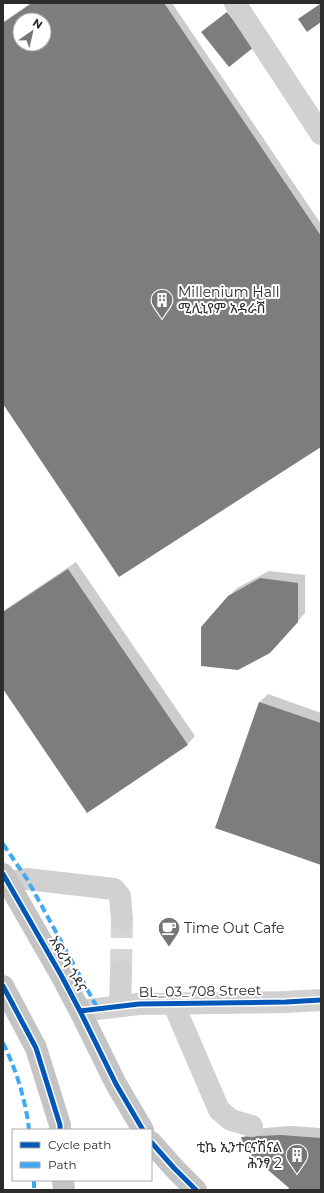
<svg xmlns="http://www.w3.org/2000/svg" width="324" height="1193" viewBox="0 0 324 1193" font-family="Montserrat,'Noto Sans Ethiopic',sans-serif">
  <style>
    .shadow { fill: #0003; fill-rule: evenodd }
    .building { fill: #7d7d7d; fill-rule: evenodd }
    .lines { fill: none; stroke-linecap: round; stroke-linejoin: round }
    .minor-tunnel { stroke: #d5d5d5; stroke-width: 22; stroke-dasharray: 22 11; stroke-linecap: butt }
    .minor { stroke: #d1d1d1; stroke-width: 22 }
    .major { stroke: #c4c4c4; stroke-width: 22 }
    .quiet { stroke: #3fa9f5; stroke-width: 4; stroke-dasharray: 8 4; stroke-linecap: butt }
    .cycleway-casing { stroke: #fff; stroke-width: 8 }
    .cycleway { stroke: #0057b8; stroke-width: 5 }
    .labels { text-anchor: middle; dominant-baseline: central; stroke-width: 4; stroke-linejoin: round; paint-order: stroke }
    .poi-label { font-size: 14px; fill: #2c2c2c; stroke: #fff; text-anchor: start }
    .street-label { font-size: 14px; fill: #2c2c2c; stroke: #fff }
  </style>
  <rect width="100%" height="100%" fill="#fff"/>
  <path class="shadow" d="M31,3H172L321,224V446L3,402V22ZM20,20H44V44H20Z
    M76,562L195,736L188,744L88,811L3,687V611Z
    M269,571L305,575V613L278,644L229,596L237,588Z
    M268,694L321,713V864L217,828L260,702Z
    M291,1126L321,1128V1190H289L290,1187L243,1138L252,1129Z"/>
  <path class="building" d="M32,3H164L321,236V447L119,577L3,404V23ZM20,20H44V44H20Z
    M320,4L321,5V22L307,32L298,19Z
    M227,12L254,47L229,67L201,32Z
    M68,569L188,745L87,813L3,689V612Z
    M260,578L298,583V622L270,653L238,670L201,666V627L228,596Z
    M259,702L321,723V865L215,828Z
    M281,1135L321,1138V1190H288L289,1188L246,1151L241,1137Z"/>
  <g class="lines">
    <path class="minor-tunnel" d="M121,971L122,919"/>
    <path class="minor" d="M235,3L321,134
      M8,882L27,879L114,889L120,896L122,919
      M173,1003L219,1110L231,1120L252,1126
      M120,1006L121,971
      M80,1011L139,1004L286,1002L321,1000"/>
    <path class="major" d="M3,874L61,975L80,1011L116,1084L143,1130
      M3,986L36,1048L60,1125V1130
      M151,1142L174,1168L196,1190
      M63,1180L64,1190"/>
    <path class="quiet" d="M3,844L27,879L98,1009
      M3,1043C16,1069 26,1101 29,1130
      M34,1180V1190"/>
    <g class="cycleway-casing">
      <path id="cycleway" d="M3,874L61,975L80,1011L116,1084L143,1130
        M3,986L36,1048L60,1125V1130
        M80,1011L139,1004L286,1002L321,1000
        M151,1142L174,1168L196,1190"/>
    </g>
    <use href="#cycleway" class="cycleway"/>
  </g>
  <defs>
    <g id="building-pin" transform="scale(1.15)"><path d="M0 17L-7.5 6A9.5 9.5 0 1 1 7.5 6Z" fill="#767676" stroke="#fff"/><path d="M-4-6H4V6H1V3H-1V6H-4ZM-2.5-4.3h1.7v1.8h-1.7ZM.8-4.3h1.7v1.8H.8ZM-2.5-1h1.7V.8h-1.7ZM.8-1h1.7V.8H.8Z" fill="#fff"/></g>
    <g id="cafe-pin" transform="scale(1.15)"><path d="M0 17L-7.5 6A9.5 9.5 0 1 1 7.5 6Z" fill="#767676" stroke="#fff"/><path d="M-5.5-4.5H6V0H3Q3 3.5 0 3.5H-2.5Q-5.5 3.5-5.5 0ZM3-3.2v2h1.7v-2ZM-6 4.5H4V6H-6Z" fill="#fff"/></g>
  </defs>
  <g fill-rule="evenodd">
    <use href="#building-pin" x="162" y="300"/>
    <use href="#cafe-pin" x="169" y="928"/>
    <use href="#building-pin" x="297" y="1155"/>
  </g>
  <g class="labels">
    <g class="poi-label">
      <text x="178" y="292">Millenium Hall<tspan x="178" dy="16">ሚሊኒየም አዳራሽ</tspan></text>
      <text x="184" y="928">Time Out Cafe</text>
      <text x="282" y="1147" text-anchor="end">ቲኬ ኢንተርናሽናል<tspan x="282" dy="16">ሕንፃ 2</tspan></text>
    </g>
    <g class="street-label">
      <text transform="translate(68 964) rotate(61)">አፍሪካ ጎዳና</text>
      <text transform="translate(200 991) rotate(-1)">BL_03_708 Street</text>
    </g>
  </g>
  <rect width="324" height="1193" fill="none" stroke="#2c2c2c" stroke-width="8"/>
  <rect x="12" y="1129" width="140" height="52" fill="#ffffff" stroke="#ababab"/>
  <rect x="20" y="1142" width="20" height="6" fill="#0057b8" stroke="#ababab"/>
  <text x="48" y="1149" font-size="12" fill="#2c2c2c">Cycle path</text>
  <rect x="20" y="1162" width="20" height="6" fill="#3fa9f5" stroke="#ababab"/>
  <text x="48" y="1169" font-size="12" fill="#2c2c2c">Path</text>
  <g transform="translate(32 32) rotate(34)"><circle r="19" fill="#ffffff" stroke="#ababab"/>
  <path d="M0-3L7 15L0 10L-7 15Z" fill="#767676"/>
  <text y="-6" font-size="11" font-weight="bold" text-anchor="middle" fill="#2c2c2c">N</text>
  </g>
</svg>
